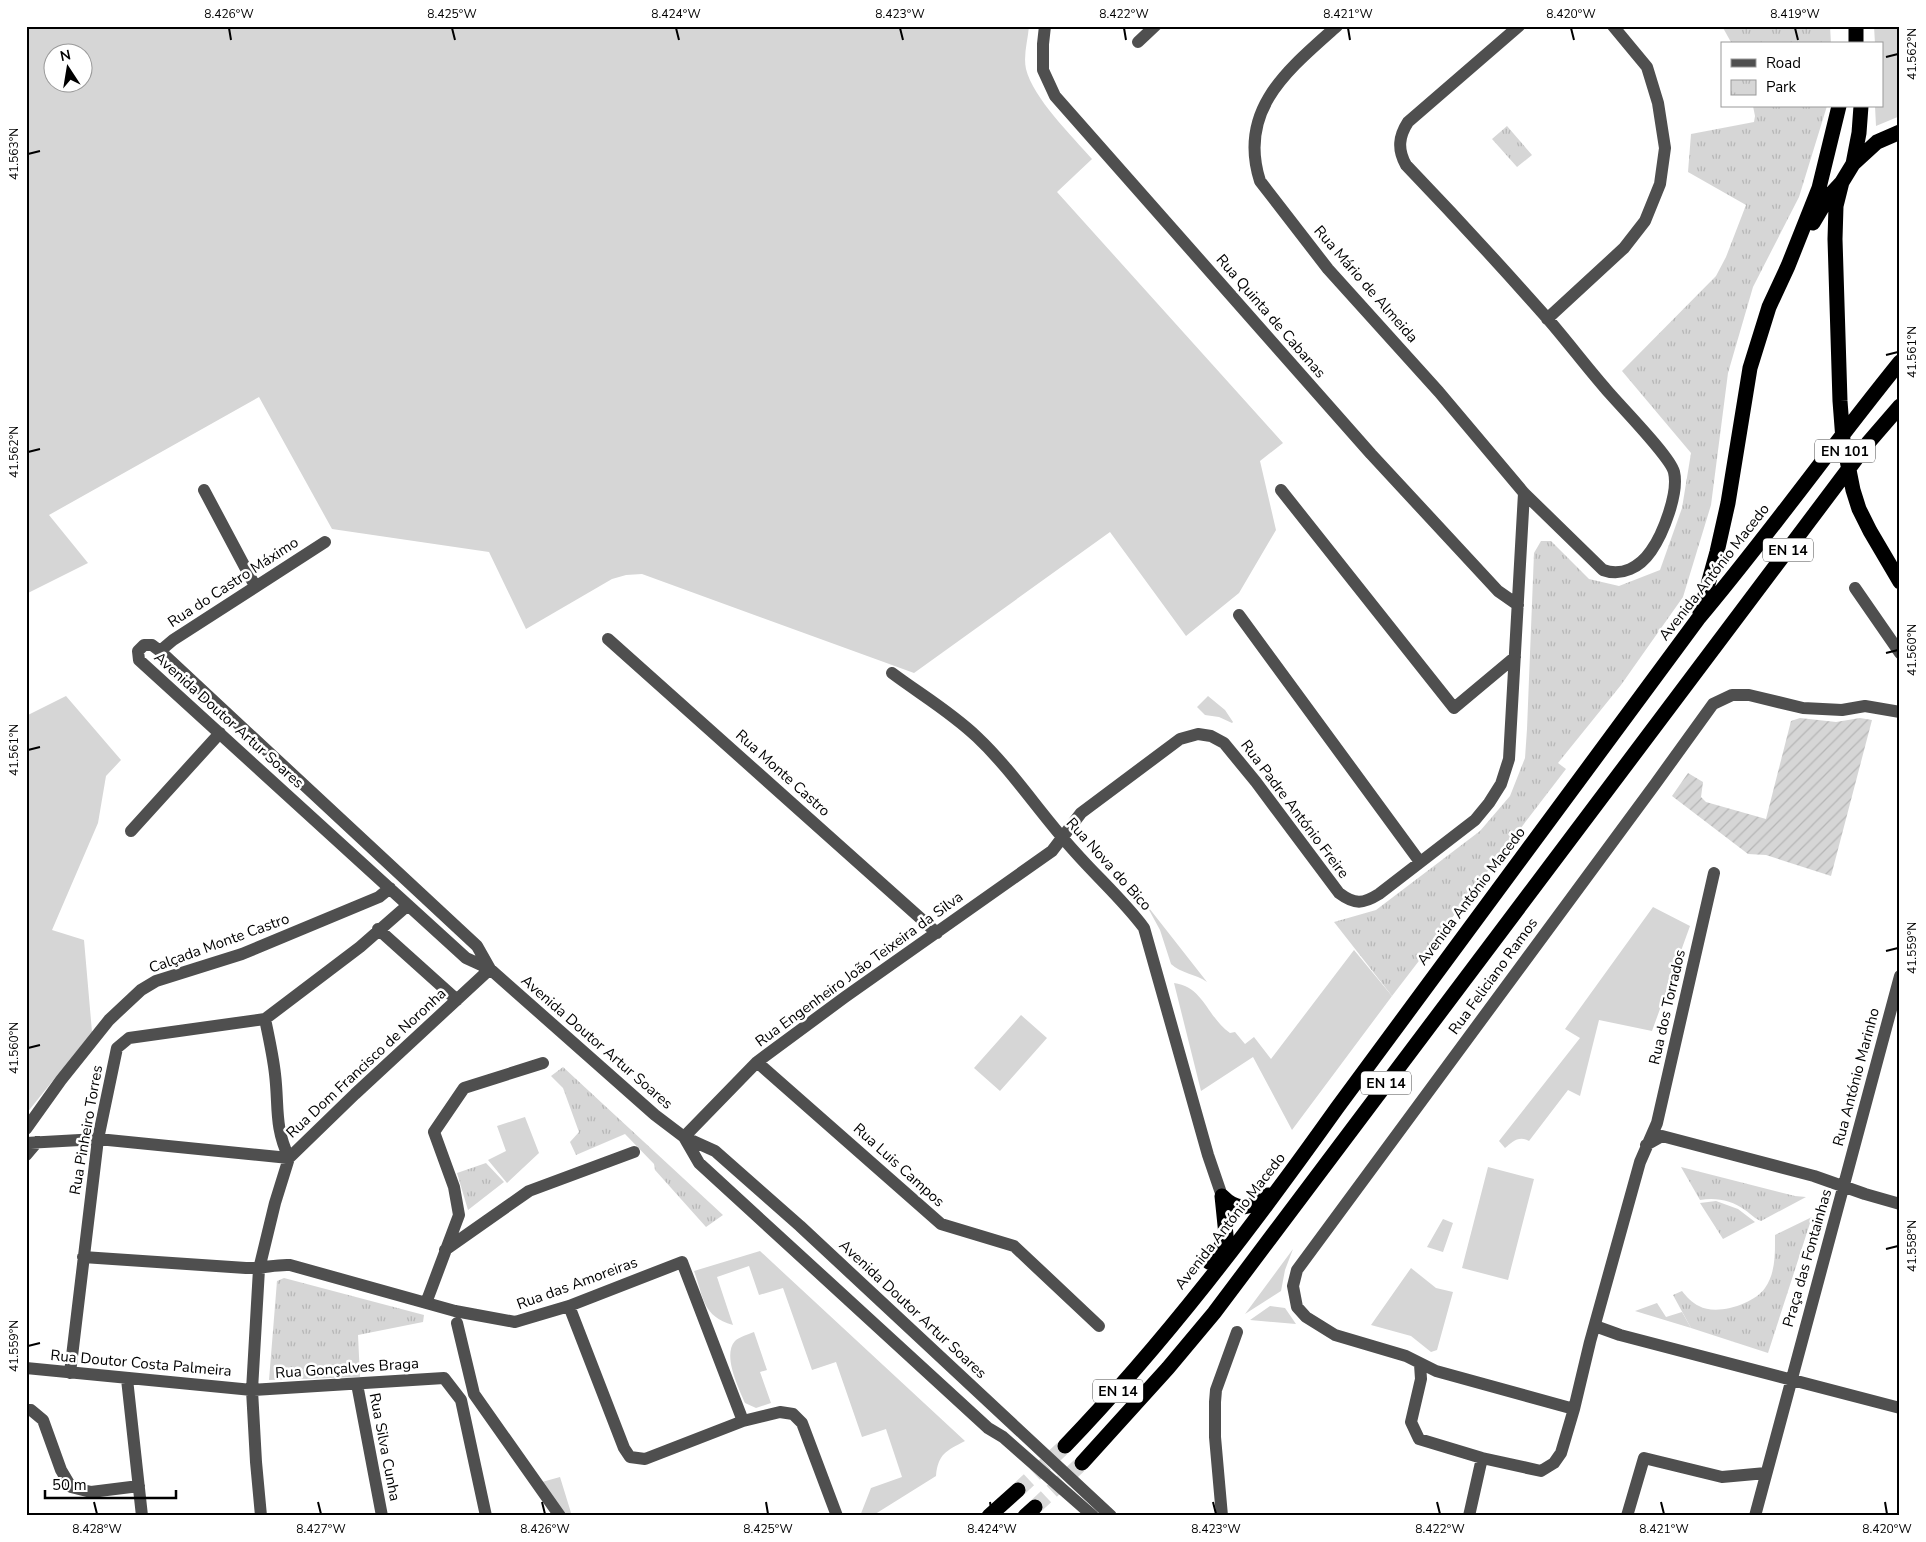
<svg xmlns="http://www.w3.org/2000/svg" width="1926" height="1542" viewBox="0 0 1926 1542" font-family="'Nunito Sans',sans-serif">
  <style>
    .grass { fill: #d6d6d6; fill-rule: evenodd }
    .park { fill: url(#park-tufts) }
    .garden { fill: url(#garden-furrows) }
    .lines { fill: none; stroke-linecap: round; stroke-linejoin: round }
    .highway-tunnel { stroke: #d9d9d9; stroke-width: 15; stroke-dasharray: 15 8; stroke-linecap: butt }
    .minor { stroke: #4f4f4f; stroke-width: 12 }
    .highway { stroke: #000; stroke-width: 15 }
    .ticks { fill: none; stroke: #000; stroke-width: 2 }
    .labels { text-anchor: middle; dominant-baseline: central; stroke-width: 5; stroke-linejoin: round; paint-order: stroke }
    .shield { fill: #fff; stroke: #4c4c4c; stroke-width: 1 }
    .shield-label { font-size: 14px; font-weight: bold; fill: #000 }
    .street-label { font-size: 15px; fill: #000; stroke: #fff }
    .neatline { fill: none; stroke: #000; stroke-width: 2 }
    .ticks-label { font-size: 12px; text-anchor: middle; fill: #000 }
  </style>
  <defs>
    <pattern id="park-tufts" width="24" height="20" patternUnits="userSpaceOnUse" patternTransform="scale(1.25)"><rect width="24" height="20" fill="#d6d6d6"/><path d="M3 7l-1-3M5 7V3M7 7l1-3M15 17l-1-3M17 17v-4M19 17l1-3" fill="none" stroke="#b6b6b6"/></pattern>
    <pattern id="garden-furrows" width="10" height="10" patternUnits="userSpaceOnUse" patternTransform="scale(1.25)"><rect width="10" height="10" fill="#d6d6d6"/><path d="M-1 1l2-2M0 10L10 0M9 11l2-2" fill="none" stroke="#b6b6b6"/></pattern>
  </defs>
  <rect width="100%" height="100%" fill="#fff"/>
  <path class="grass" d="M26,26H1029C1028,40 1023,55 1026,69C1033,98 1072,136 1092,159L1057,192L1283,443L1260,461L1276,530L1239,593L1186,636L1110,532L914,673L642,574L626,575L612,579L526,629L489,552L332,529L259,397L49,515L88,563L26,594ZM52,52H82V82H52Z
    M1874,26H1900V116L1876,126L1875,106H1882V44H1875Z
    M66,696L121,760L106,776L98,823L52,930L84,940L92,1032L26,1114V716Z
    M1208,696L1225,710L1233,722L1232,723L1219,717L1205,715L1197,707Z
    M1653,907L1690,926L1652,1031L1599,1020L1580,1096L1568,1090L1529,1141C1519,1135 1512,1142 1505,1148L1499,1141L1580,1038L1565,1029Z
    M1148,908H1149L1207,982C1196,974 1180,973 1171,964L1160,930Z
    M1354,950L1392,996L1292,1130L1253,1057L1201,1091L1174,983C1204,987 1207,1017 1230,1033L1235,1032L1245,1044L1254,1037L1271,1059Z
    M1021,1015L1047,1038L1000,1091L974,1068Z
    M525,1117L539,1153L507,1183L488,1160L506,1151L497,1126Z
    M1488,1167L1534,1179L1508,1280L1462,1268Z
    M1443,1219L1453,1223L1443,1252L1427,1247Z
    M1293,1249L1285,1270L1281,1291L1245,1314Z
    M760,1251L965,1441C946,1451 938,1454 936,1476L872,1516H860L871,1488L902,1477L886,1429L862,1437L836,1362L812,1370L783,1288L759,1295L749,1266L717,1277L733,1325C702,1316 704,1298 694,1271Z
    M1411,1268L1436,1288L1453,1292L1437,1350L1431,1352L1411,1336L1371,1325Z
    M1657,1303L1666,1317L1682,1312L1691,1328L1635,1311Z
    M1270,1306L1285,1308L1296,1324L1250,1320Z
    M754,1332L767,1370L760,1372L771,1403L756,1408L745,1403C739,1389 722,1355 735,1341C739,1337 749,1334 754,1332Z
    M560,1477L572,1516H566L542,1482Z"/>
  <path class="park" d="M1722,26H1830L1831,44H1732Z
    M1753,106H1827L1799,197L1753,287L1728,373L1711,505L1683,597L1621,685L1558,763L1566,769L1392,996L1334,922L1376,910L1480,831L1510,796L1525,758L1527,729L1534,553L1541,541H1551L1589,579L1619,586L1660,570L1682,508L1691,453L1622,371L1716,276L1726,257L1746,205L1688,172L1691,134L1754,122L1755,116Z
    M1507,126L1532,155L1517,167L1492,139Z
    M563,1067L723,1215L706,1227L655,1170L654,1164L625,1134L576,1155L570,1142L579,1132L563,1088L551,1076Z
    M486,1163L504,1182L468,1210L457,1173Z
    M1681,1167L1795,1196L1806,1197L1761,1221C1755,1219 1751,1214 1745,1210C1732,1200 1715,1197 1700,1200Z
    M1716,1201L1738,1209L1755,1222L1723,1239L1700,1203Z
    M1812,1217L1768,1353L1691,1328L1673,1295L1682,1291C1686,1296 1692,1303 1699,1306C1717,1316 1754,1304 1765,1288C1776,1272 1775,1253 1775,1235Z
    M284,1278L424,1315L423,1322L358,1335L360,1377L269,1380L277,1281Z"/>
  <path class="garden" d="M1800,718L1836,722L1860,718L1872,720L1831,876L1766,855L1748,854L1672,796L1688,773L1703,782L1701,797L1706,802L1766,819L1791,721Z"/>
  <g class="lines">
    <path class="highway-tunnel" d="M1018,1490L1065,1446
      M1035,1507L1082,1463"/>
    <path class="minor" d="M1045,26L1043,44V70L1055,96L1371,454L1498,591L1518,605
      M1337,26C1289,69 1237,109 1260,181L1328,269L1439,392L1524,493L1603,570C1622,577 1640,567 1651,551C1663,534 1679,493 1674,472C1670,456 1619,405 1605,388C1585,365 1567,341 1547,318C1501,266 1454,215 1406,165C1397,149 1399,136 1408,122L1519,26
      M1138,42L1155,26
      M1547,319L1624,248L1645,221L1660,184L1665,148L1658,103L1647,67L1613,26
      M204,490L255,586
      M1281,490L1454,708L1515,657
      M1855,588L1900,653
      M1239,615L1420,862
      M608,639L937,933
      M160,651L173,640L325,542
      M892,673C920,694 951,712 977,737C1013,771 1041,815 1075,852C1098,878 1124,901 1144,928L1208,1155L1222,1196
      M131,831L220,733
      M378,929L457,1000
      M490,969L477,946L160,651L152,645H144L138,651L139,660L466,958L490,969L655,1115L684,1137L715,1151L800,1226L1111,1516
      M757,1062L941,1224L1014,1246L1099,1326
      M26,1129L61,1080L109,1020L141,990L156,981L242,954L379,897L390,888
      M684,1137L757,1062L845,997L1052,851L1081,813L1180,739L1198,734L1211,736L1224,743L1256,782L1339,893C1355,905 1363,904 1379,894L1475,820L1489,803L1501,784L1509,759L1524,493
      M684,1137L699,1163L988,1428L1003,1437L1093,1516
      M26,1143L98,1139L289,1158C274,1126 279,1107 275,1074C273,1056 269,1038 265,1019
      M1646,1145L1662,1136L1814,1176L1865,1194L1900,1204
      M26,1155L37,1142
      M445,1250L529,1191L634,1152
      M83,1257L246,1268C262,1269 275,1264 290,1265L455,1311L515,1322L569,1306L682,1262L743,1421
      M426,1303L459,1215L454,1187L434,1132L464,1088L543,1063
      M569,1306L624,1448L630,1457L645,1459L743,1421L780,1412L793,1414L802,1423L837,1516
      M457,1323L474,1394L560,1516
      M1595,1326L1620,1335L1900,1408
      M1420,1364L1421,1379L1411,1422L1419,1439L1482,1458L1541,1471L1554,1463L1561,1453L1574,1409L1590,1342L1640,1162L1657,1123L1714,873
      M26,1368L252,1390L444,1378L461,1400L486,1516
      M70,1373L98,1139L117,1048L129,1038L265,1019L360,947L408,905
      M127,1379L142,1516
      M357,1384L382,1516
      M1574,1409L1436,1371L1406,1356L1335,1335L1306,1317L1297,1307L1293,1286L1297,1270L1656,783L1713,704L1732,695H1749L1803,708L1842,710L1865,706L1900,712
      M26,1410H31L43,1420L61,1470L71,1487L91,1492L139,1486
      M261,1516L256,1462L252,1390L259,1269L275,1203L289,1158L355,1094L490,969
      M1222,1516L1215,1437V1402L1216,1390L1237,1332
      M1469,1516L1482,1458
      M1627,1516L1644,1458L1722,1477L1766,1473
      M1755,1516C1802,1335 1853,1156 1900,976"/>
    <path class="highway" d="M1856,44V26
      M1853,164L1859,133L1861,106
      M1842,182L1836,206L1835,239L1840,401L1843,440L1853,490L1859,509L1870,531L1900,582
      M1813,223L1829,196L1842,182L1853,164L1877,142L1900,132
      M1700,613L1717,552L1728,503L1750,368L1769,307L1788,266L1819,188L1839,106
      M1222,1196C1239,1213 1250,1208 1268,1195
      M1209,1262L1220,1248L1226,1235L1222,1196
      M1065,1446C1165,1342 1253,1226 1337,1108L1698,619C1768,536 1831,447 1900,362
      M1082,1463L1168,1368L1214,1313L1868,443L1900,406
      M989,1516L1018,1490
      M1025,1516L1035,1507"/>
  </g>
  <path class="ticks" d="M229,28L231,40M452,28L455,40M676,28L679,40M900,28L903,40M1124,28L1126,40M1348,28L1350,40M1571,28L1574,40M1795,28L1798,40M1886,57L1898,54M28,154L40,151M1886,355L1898,352M28,452L40,449M1886,653L1898,650M28,750L40,747M1886,951L1898,948M28,1048L40,1045M1886,1249L1898,1246M28,1346L40,1343M94,1502L97,1514M318,1502L321,1514M542,1502L545,1514M766,1502L768,1514M990,1502L992,1514M1213,1502L1216,1514M1437,1502L1440,1514M1661,1502L1664,1514M1885,1502L1887,1514"/>
  <g class="labels">
    <g class="shield">
      <rect x="1815" y="439.5" width="60" height="23" rx="4"/>
      <rect x="1763" y="538.5" width="50" height="23" rx="4"/>
      <rect x="1361" y="1071.5" width="50" height="23" rx="4"/>
      <rect x="1093" y="1379.5" width="50" height="23" rx="4"/>
    </g>
    <g class="shield-label">
      <text x="1845" y="451">EN 101</text>
      <text x="1788" y="550">EN 14</text>
      <text x="1386" y="1083">EN 14</text>
      <text x="1118" y="1391">EN 14</text>
    </g>
    <g class="street-label">
      <text transform="translate(1366 284) rotate(49)">Rua Mário de Almeida</text>
      <text transform="translate(1271 316) rotate(49)">Rua Quinta de Cabanas</text>
      <text transform="translate(1714 572) rotate(-52)">Avenida António Macedo</text>
      <text transform="translate(233 582) rotate(-33)">Rua do Castro Máximo</text>
      <text transform="translate(229 720) rotate(42)">Avenida Doutor Artur Soares</text>
      <text transform="translate(783 773) rotate(42)">Rua Monte Castro</text>
      <text transform="translate(1295 809) rotate(53)">Rua Padre António Freire</text>
      <text transform="translate(1109 864) rotate(48)">Rua Nova do Bico</text>
      <text transform="translate(1471 896) rotate(-53)">Avenida António Macedo</text>
      <text transform="translate(219 943) rotate(-20)">Calçada Monte Castro</text>
      <text transform="translate(859 969) rotate(-36)">Rua Engenheiro João Teixeira da Silva</text>
      <text transform="translate(1493 976) rotate(-54)">Rua Feliciano Ramos</text>
      <text transform="translate(1667 1007) rotate(-77)">Rua dos Torrados</text>
      <text transform="translate(597 1042) rotate(41)">Avenida Doutor Artur Soares</text>
      <text transform="translate(366 1063) rotate(-43)">Rua Dom Francisco de Noronha</text>
      <text transform="translate(1856 1077) rotate(-75)">Rua António Marinho</text>
      <text transform="translate(86 1130) rotate(-80)">Rua Pinheiro Torres</text>
      <text transform="translate(899 1165) rotate(42)">Rua Luis Campos</text>
      <text transform="translate(1230 1221) rotate(-52)">Avenida António Macedo</text>
      <text transform="translate(1807 1258) rotate(-74)">Praça das Fontainhas</text>
      <text transform="translate(577 1283) rotate(-20)">Rua das Amoreiras</text>
      <text transform="translate(913 1309) rotate(43)">Avenida Doutor Artur Soares</text>
      <text transform="translate(141 1363) rotate(5)">Rua Doutor Costa Palmeira</text>
      <text transform="translate(347 1368) rotate(-4)">Rua Gonçalves Braga</text>
      <text transform="translate(385 1447) rotate(79)">Rua Silva Cunha</text>
    </g>
  </g>
  <rect width="1926" height="1542" fill="none" stroke="#ffffff" stroke-width="55"/>
  <rect x="1721" y="42" width="162" height="65" fill="#ffffff" stroke="#999999"/>
  <rect x="1731" y="59" width="25" height="8" fill="#4f4f4f" stroke="#999999"/>
  <text x="1766" y="68" font-size="15" fill="#000000">Road</text>
  <rect x="1731" y="80" width="25" height="15" fill="url(#park-tufts)" stroke="#999999"/>
  <text x="1766" y="92" font-size="15" fill="#000000">Park</text>
  <g transform="translate(68 68) rotate(348)"><circle r="24" fill="#ffffff" stroke="#999999"/>
  <path d="M0-4L9 19L0 12L-9 19Z" fill="#000000"/>
  <text y="-8" font-size="14" font-weight="bold" text-anchor="middle" fill="#000000">N</text>
  </g>
  <path d="M45 1490v8h131v-8" fill="none" stroke="#000000" stroke-width="2.5"/>
  <text x="52" y="1490" font-size="15" fill="#000000" stroke="#ffffff" stroke-width="4" paint-order="stroke">50 m</text>
  <rect x="28" y="28" width="1870" height="1486" class="neatline"/>
  <g class="ticks-label">
    <text x="229" y="18">8.426°W</text>
    <text x="452" y="18">8.425°W</text>
    <text x="676" y="18">8.424°W</text>
    <text x="900" y="18">8.423°W</text>
    <text x="1124" y="18">8.422°W</text>
    <text x="1348" y="18">8.421°W</text>
    <text x="1571" y="18">8.420°W</text>
    <text x="1795" y="18">8.419°W</text>
    <text transform="translate(1912 54) rotate(-90)" y="4">41.562°N</text>
    <text transform="translate(14 154) rotate(-90)" y="4">41.563°N</text>
    <text transform="translate(1912 352) rotate(-90)" y="4">41.561°N</text>
    <text transform="translate(14 452) rotate(-90)" y="4">41.562°N</text>
    <text transform="translate(1912 650) rotate(-90)" y="4">41.560°N</text>
    <text transform="translate(14 750) rotate(-90)" y="4">41.561°N</text>
    <text transform="translate(1912 948) rotate(-90)" y="4">41.559°N</text>
    <text transform="translate(14 1048) rotate(-90)" y="4">41.560°N</text>
    <text transform="translate(1912 1246) rotate(-90)" y="4">41.558°N</text>
    <text transform="translate(14 1346) rotate(-90)" y="4">41.559°N</text>
    <text x="97" y="1533">8.428°W</text>
    <text x="321" y="1533">8.427°W</text>
    <text x="545" y="1533">8.426°W</text>
    <text x="768" y="1533">8.425°W</text>
    <text x="992" y="1533">8.424°W</text>
    <text x="1216" y="1533">8.423°W</text>
    <text x="1440" y="1533">8.422°W</text>
    <text x="1664" y="1533">8.421°W</text>
    <text x="1887" y="1533">8.420°W</text>
  </g>
</svg>
